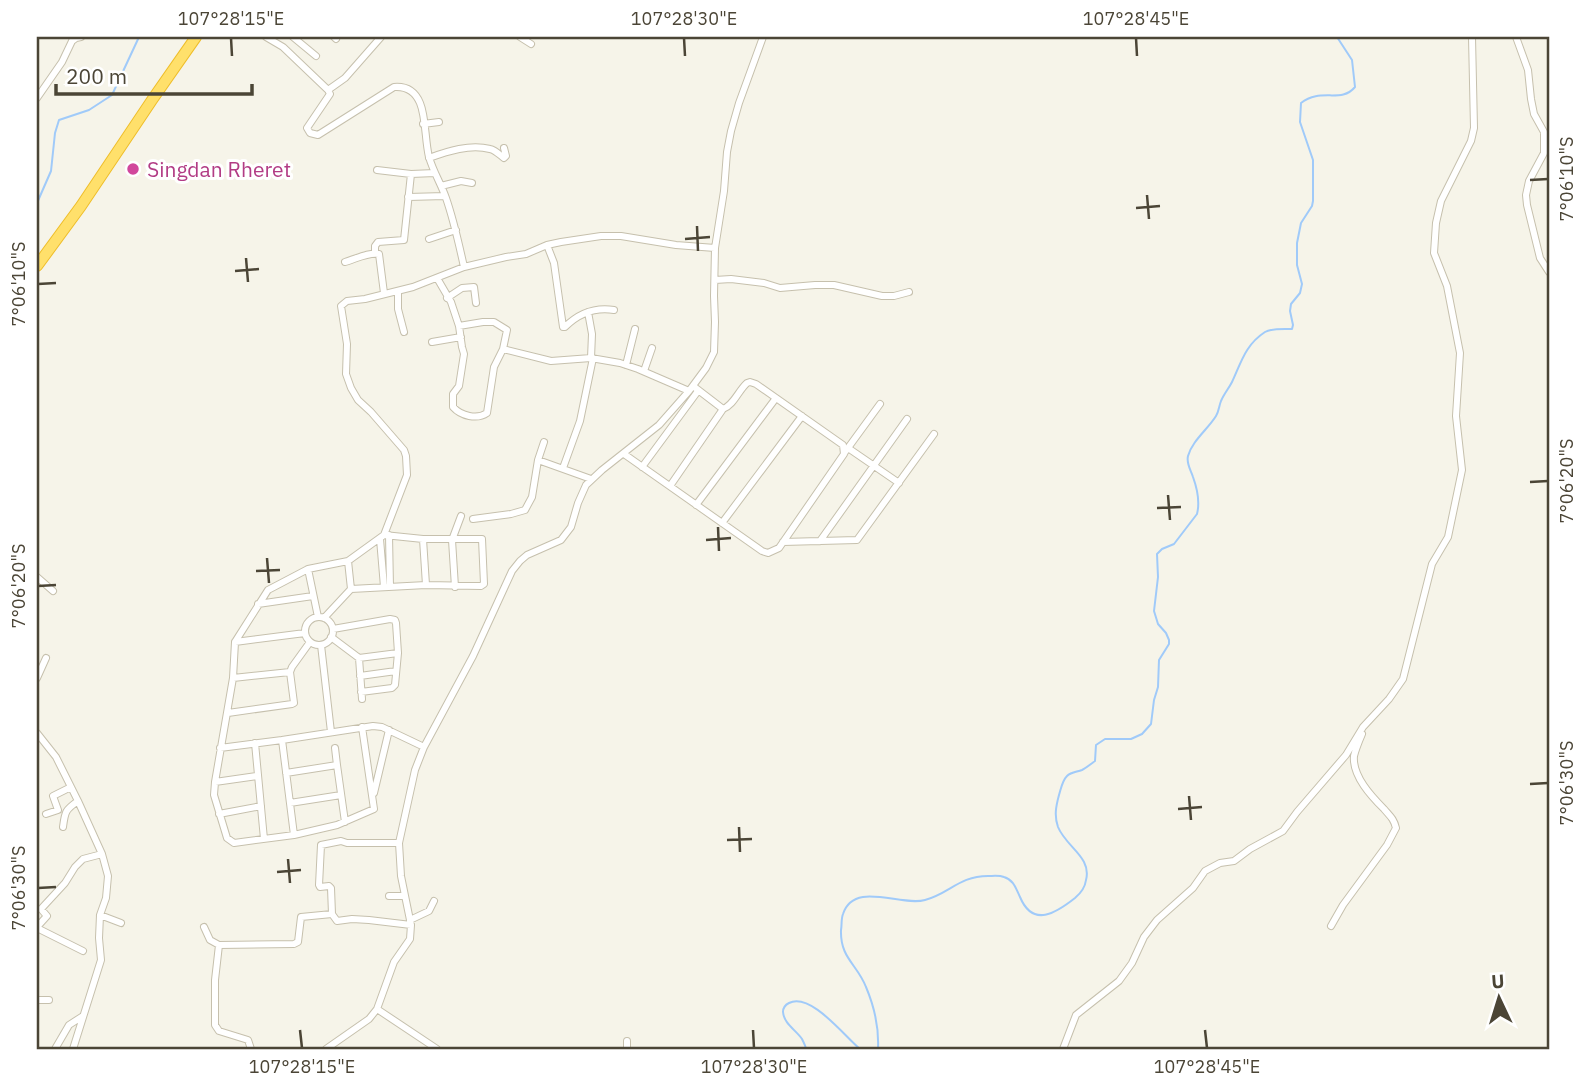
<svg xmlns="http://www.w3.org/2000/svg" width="1586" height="1086" viewBox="0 0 1586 1086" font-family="'IBM Plex Sans',sans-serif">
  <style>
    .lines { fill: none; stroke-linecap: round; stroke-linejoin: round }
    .stream { stroke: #a0caf9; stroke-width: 2 }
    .street-casing { stroke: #c6c0ad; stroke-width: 8 }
    .highway-casing { stroke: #efbe2a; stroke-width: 12 }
    .street { stroke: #fff; stroke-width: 6 }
    .highway { stroke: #ffe06b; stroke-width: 10 }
    .ticks { fill: none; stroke: #4b4536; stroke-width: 2.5 }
    .hotel-dot { fill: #d1479c; stroke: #fff; stroke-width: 2.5 }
    .labels { text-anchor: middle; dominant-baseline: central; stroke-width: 6; stroke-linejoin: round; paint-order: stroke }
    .hotel-label { font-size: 21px; fill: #b23c85; stroke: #fff; text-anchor: start }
    .neatline { fill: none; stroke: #4b4536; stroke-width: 2.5 }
    .ticks-label { font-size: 18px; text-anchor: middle; fill: #4b4536 }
  </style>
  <rect width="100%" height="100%" fill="#f6f4e9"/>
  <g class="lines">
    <path class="stream" d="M37,203L51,171L55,133L59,120L89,110L112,95L139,37
      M806,1049C806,1047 803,1041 802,1039C796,1030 784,1024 783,1012C783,1008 785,1005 789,1003C811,992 845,1037 860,1049
      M878,1049C879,1029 874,1006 866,987C857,964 840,958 841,930C842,925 841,919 843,914C854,880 901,907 925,900C949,894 959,876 988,876C993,876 999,875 1004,877C1014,880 1016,889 1020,897C1033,928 1056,913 1075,898C1081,893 1085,888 1086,880C1092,857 1066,847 1058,827C1054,816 1056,806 1059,795C1061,789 1062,781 1067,776C1071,772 1077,772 1082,770C1086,768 1091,764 1095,761L1096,745L1105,739H1131L1142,734L1151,724L1154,700L1158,687L1159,660L1169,644V640L1166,633L1158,624L1154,611L1158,577L1157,554L1162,549L1174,544L1197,514C1200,502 1197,488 1193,477C1191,470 1186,464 1188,456C1192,441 1208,429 1216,416C1219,411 1219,406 1221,401C1224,394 1229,388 1232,382C1241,363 1245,345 1265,332C1272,328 1283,329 1292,329L1293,325L1290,311L1291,304L1300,293L1302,284L1297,265V243L1301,223L1312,206L1313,201V160L1300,122L1301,103C1321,87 1341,104 1355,87L1352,60L1337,37"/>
    <g class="street-casing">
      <path id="street" d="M266,37L283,47L328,90L330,94L307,128L310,133L318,135L394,87C406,86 415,91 420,103C426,117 425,141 429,157C433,171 441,184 446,198C454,221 459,244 464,267
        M293,37L316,56
        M334,37L336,39
        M520,37L531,44
        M1516,37L1528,70L1531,99L1534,114L1544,132V153L1529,181L1526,195L1527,205L1540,258L1549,272
        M328,90L345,78L381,37
        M37,98L62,62L72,41L76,38L81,37
        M423,124L439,122
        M429,158C448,151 470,144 490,149C495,150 500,155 504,158L506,156L504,148
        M377,170L411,174L435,173
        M441,186L461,181L472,183
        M408,197L445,196
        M429,239L456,230
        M547,245L554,263L563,327H565C579,313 595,307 614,310
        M375,253V246L378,242L404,240L411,174
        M345,262C356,259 368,252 379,254L384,293
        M437,278L451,302L459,326L462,347L464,354L459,386L453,394V407C461,416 477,420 487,413L494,367L503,349
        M715,280L731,279L764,283L780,288L815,285H834L882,296H894L909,292
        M398,291V309L404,332
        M447,298L462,288L474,287L476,303
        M588,312L592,334L591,358
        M459,326L483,322H494L507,330L503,349L551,361L591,358L620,363L638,369L689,391
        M432,342L461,337
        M626,365L635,329
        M644,371L652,348
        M848,448L899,483
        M845,452L880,404
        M624,454L762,551L768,553L779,548L844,454L843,445L756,384L750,382L747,383C738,391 734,405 723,409L693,386
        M538,460L591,479
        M642,467L698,391
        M563,468L580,421L593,358
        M670,486L723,409
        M696,505L776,398
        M473,519L511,514L525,510L532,497L538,460L544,442
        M722,523L802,416
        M389,535L390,587
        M380,539L384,587
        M423,539L426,585
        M820,541L907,419
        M783,542L857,540L934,434
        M308,569L318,617
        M37,577L53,591
        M455,587L452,540L461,516
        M351,589L426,585L481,586L484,584L482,539H423L384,535
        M258,604L313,596
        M305 631a14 14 0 1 1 28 0a14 14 0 1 1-28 0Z
        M324,618L351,589L348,561
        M333,629L390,619L395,620L396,623L398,653L395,685L392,688L361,692
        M331,637L359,658L362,699
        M235,642L305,633
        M321,645L331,732
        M359,658L398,653
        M360,676L396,671
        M37,678L46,658
        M233,678L290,672
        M228,713L292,704L294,703L290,672L292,667L310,642
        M37,733L56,757L78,801L102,854L108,876L106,898L100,915L99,938L101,960L73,1049
        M255,743L264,839
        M424,747L382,727L373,726L282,740L294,835L234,843L227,838L214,795L215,782L233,678L235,642L268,590L308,569L348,561L384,535L407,475L406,456L404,450L371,412L358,400L351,388L346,374L347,344L341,306L347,301L365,299L413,287L464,267L506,257L526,254L547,245L561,242L601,236H621L676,245L715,248
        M220,748L282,740
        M335,748L337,765
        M286,773L337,765L345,822
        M215,782L257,776
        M374,793L389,730
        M290,803L341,795
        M46,814L58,810L53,796L71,787
        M219,814L261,806
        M63,827C65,812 65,810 78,801
        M294,835L337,825L374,809L362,727
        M399,843H347L341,841L321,845L319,885L320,887L329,886L331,888L332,914L337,921L352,919L369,920L411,925
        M389,896H404
        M100,915L121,923
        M410,920L429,911L434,901
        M1331,926L1343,905L1387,845L1396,828C1394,819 1390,816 1384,809C1372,797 1352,776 1354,756C1356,748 1359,741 1362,734
        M37,927L47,916L41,909L65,883L75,867L83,859L102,854
        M204,927L210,940L219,945L294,944L298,942L301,917L332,914
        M37,928L83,951
        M219,945L215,980V1025L219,1031L248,1040L251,1049
        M37,1000H49
        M377,1009L437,1049
        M55,1049L69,1025L83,1016
        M326,1049L369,1019L377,1009L394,962L410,939L411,925L401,876L399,843L415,770L424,747L473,656L512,571L520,561L527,555L561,540L571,527L578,503L586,485L602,470L659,425L689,391L706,368L714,352L715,322L714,296L715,248L724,191L727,152L731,131L739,103L763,37
        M627,1049V1041
        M1063,1049L1076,1015L1119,981L1132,963L1144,937L1157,920L1193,888L1205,871L1220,863L1234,861L1250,849L1283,831L1297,812L1346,755L1363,727L1389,699L1403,679L1432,564L1448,537L1462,470L1456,416L1460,353L1447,286L1434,253L1436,223L1441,201L1471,141L1474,128L1472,37"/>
    </g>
    <g class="highway-casing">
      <path id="highway" d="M37,266L81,206L152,100L196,37"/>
    </g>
    <use href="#street" class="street"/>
    <use href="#highway" class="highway"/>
  </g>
  <path class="ticks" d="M231,38L232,56M684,38L685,56M1136,38L1137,56M1530,180L1548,179M1147,195L1149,219M1136,208L1160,206M697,226L698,251M685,239L710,237M246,258L248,282M235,271L259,269M38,284L56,283M1530,482L1548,481M1168,495L1170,520M1157,508L1181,507M718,527L719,551M706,540L731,538M267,558L269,583M256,571L280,570M38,586L56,585M1530,784L1548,783M1189,796L1191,820M1178,809L1202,807M739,827L740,852M727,840L752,839M288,859L290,883M277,872L301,870M38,888L56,887M300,1030L302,1048M753,1030L754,1048M1205,1030L1207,1048"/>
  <circle class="hotel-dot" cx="133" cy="169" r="7"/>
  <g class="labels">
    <g class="hotel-label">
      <text x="147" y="169">Singdan Rheret</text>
    </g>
  </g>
  <rect width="1586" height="1086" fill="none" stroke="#ffffff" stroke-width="77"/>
  <g transform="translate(1499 998) rotate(356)" stroke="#ffffff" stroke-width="5" paint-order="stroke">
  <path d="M0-5L12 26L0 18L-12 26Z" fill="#4b4536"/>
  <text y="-10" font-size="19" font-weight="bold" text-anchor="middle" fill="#4b4536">U</text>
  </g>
  <path d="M56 84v10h196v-10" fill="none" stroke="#4b4536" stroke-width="3.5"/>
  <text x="66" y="84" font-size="21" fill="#4b4536" stroke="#ffffff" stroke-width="5" paint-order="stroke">200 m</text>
  <rect x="38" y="38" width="1510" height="1010" class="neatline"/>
  <g class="ticks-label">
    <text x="231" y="25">107°28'15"E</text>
    <text x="684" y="25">107°28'30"E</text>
    <text x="1136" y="25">107°28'45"E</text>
    <text transform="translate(1567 179) rotate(-90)" y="6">7°06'10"S</text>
    <text transform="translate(19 284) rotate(-90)" y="6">7°06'10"S</text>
    <text transform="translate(1567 481) rotate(-90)" y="6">7°06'20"S</text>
    <text transform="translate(19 586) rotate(-90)" y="6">7°06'20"S</text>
    <text transform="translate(1567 783) rotate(-90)" y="6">7°06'30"S</text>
    <text transform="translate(19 888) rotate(-90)" y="6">7°06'30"S</text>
    <text x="302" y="1073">107°28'15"E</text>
    <text x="754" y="1073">107°28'30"E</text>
    <text x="1207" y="1073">107°28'45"E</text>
  </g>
</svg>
